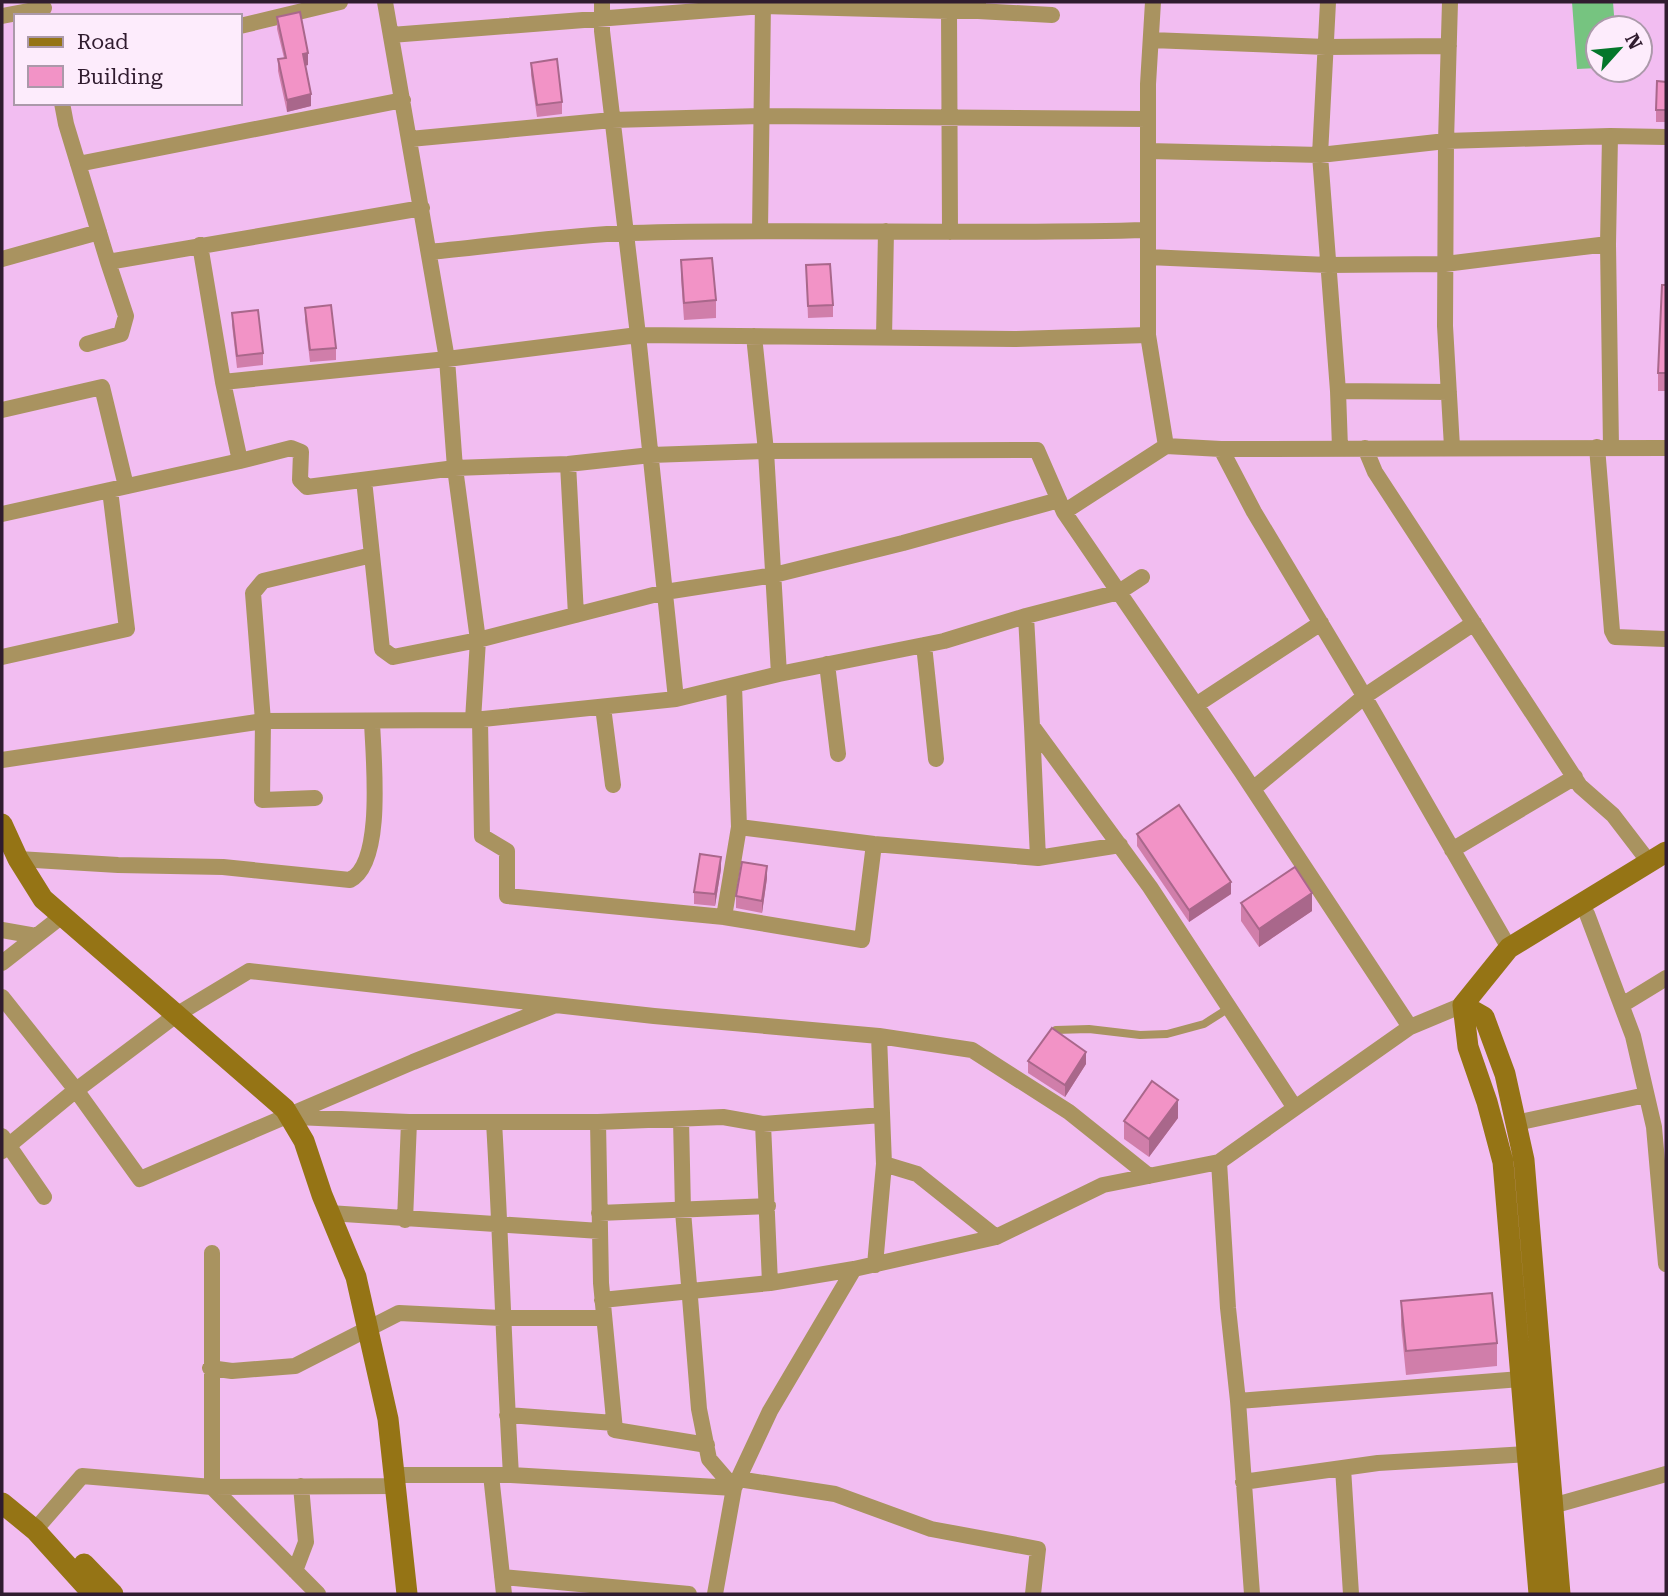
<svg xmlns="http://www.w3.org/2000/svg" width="1668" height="1596" viewBox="0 0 1668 1596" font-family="'Roboto Serif',serif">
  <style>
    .green { fill: #76c480 }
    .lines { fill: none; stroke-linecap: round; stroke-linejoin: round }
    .lane { stroke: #a99360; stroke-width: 8 }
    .street { stroke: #a99360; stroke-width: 16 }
    .secondary { stroke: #957415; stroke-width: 21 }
    .wall { fill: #d07eaa }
    .shaded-wall { fill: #a9678b }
    .building { fill: #f293c6; stroke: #a9678b; stroke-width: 2 }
  </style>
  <rect width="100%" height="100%" fill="#f2bdf1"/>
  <path class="green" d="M1572,2H1613L1615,28H1598V68L1577,69Z"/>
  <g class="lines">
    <path class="lane" d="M1056,1030L1089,1029L1140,1035L1167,1034L1204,1024L1229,1008"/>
    <path class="street" d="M1328,2L1320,155L1338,391L1340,448
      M1450,2L1446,141L1445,326L1452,447
      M978,11L1052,15
      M2,16L44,8
      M240,26L340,2
      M391,35L763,6L949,11
      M1151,40L1326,47L1449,46
      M62,103L66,124L108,262L422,208
      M1610,136L1666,137
      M410,139L612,120L761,116L1148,119
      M1148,151L1320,155L1446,141L1610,136L1608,244
      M78,164L403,100
      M760,231L763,2
      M950,232L949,11H978V2
      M200,245L223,382
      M429,252C496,246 563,235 630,233C803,228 975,235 1148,230
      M1148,257L1328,265L1445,264L1608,244L1611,447
      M2,259L99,232
      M1148,335V84L1153,2
      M884,338L886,231
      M87,344L121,334L126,316L108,262
      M1338,391L1449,392
      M2,410L102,387L126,486
      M1166,446L1064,512L1241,771L1410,1027L1463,1005
      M1597,447L1612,631L1615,637L1666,639
      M1365,448L1375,472L1580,786L1613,815L1649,862
      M1221,449L1666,448
      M240,461L291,448L301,452L300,480L307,487L455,468L447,359L385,2
      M568,464L576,615
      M364,480L382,649L393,657L478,640L473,720
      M1059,500L903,543L774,575L665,592L478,640L455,468L568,464L651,455L766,451L1037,450L1064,512
      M2,514L240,461L223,382L447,359L638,335L602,31V2
      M1142,577L1119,592L1026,616L1032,726L1150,887L1295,1108L1410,1027
      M924,645L936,759
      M2,657L127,629L110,490
      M827,664L838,754
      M779,674L944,641L1026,616
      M734,685L739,827
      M676,699L779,674L766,451L754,336
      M1196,705L1321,623
      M603,707L613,785
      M480,720L482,836L507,851V896L724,917L739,827L874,844L1038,858
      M1032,726L1038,858L1120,845
      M2,760L263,721L473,720L676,699L638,335L1014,339L1148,335L1166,446L1221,449L1254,512L1356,682L1509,948
      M1253,789L1365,696L1474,623
      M315,798L262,800L263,721L253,593L263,581L372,555
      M1452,850L1575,777
      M18,859L118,865L223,867L350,880C385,863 373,756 372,721
      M1587,914L1633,1036L1654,1127L1666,1264
      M724,917L862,940L874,844
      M2,930L36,936
      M2,963L62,916
      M2,997L76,1090L140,1179L413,1062L553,1006
      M1622,1005L1666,978
      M879,1036L972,1050L1069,1112L1149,1176
      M296,1117L409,1122H598L723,1117L763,1124L882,1115
      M681,1119L683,1211L699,1409L709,1459L734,1488
      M598,1122L601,1283L615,1430L707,1445
      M1516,1123L1646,1095
      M763,1124L770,1283
      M2,1136L44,1197
      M2,1151L71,1094L176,1015L249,971L654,1016L879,1036L884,1164L917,1174L996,1237L1103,1185L1219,1162L1295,1108
      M1219,1162L1228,1308L1238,1401L1252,1594
      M329,1213L600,1231
      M599,1213L768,1206
      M405,1220L409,1122
      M212,1253V1487L318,1594
      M875,1265L884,1164
      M602,1300L770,1283L854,1269
      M210,1368L232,1371L295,1366L399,1313L501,1318H604
      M1238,1401L1521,1379
      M507,1415L614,1423
      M1343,1468L1351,1594
      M394,1475H511C504,1357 501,1240 494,1122
      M491,1475L504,1594
      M511,1475L734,1488
      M738,1479L835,1494L931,1529L1038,1549L1033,1594
      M1243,1482L1378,1463L1528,1454
      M1545,1508L1666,1474
      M35,1530L82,1476L212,1487L396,1486
      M295,1571L306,1542L301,1486
      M502,1577L689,1594
      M715,1594L734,1488L770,1411L854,1269L996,1237"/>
    <path class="secondary" d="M2,824L18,859L43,899L285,1109L304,1141L322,1195L356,1277L388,1419L407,1594
      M1463,1005L1484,1017L1505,1074L1524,1160L1560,1594
      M2,1503L35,1530L93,1594
      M84,1564L113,1594
      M1539,1594L1503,1162L1487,1102L1468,1047L1463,1005L1509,948L1666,852"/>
  </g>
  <path class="wall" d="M277,17L308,65L305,66L311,106L287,112L278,71V59L284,58L277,29Z
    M531,63L562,102V114L537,117L531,75Z
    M1666,82V122H1656V110Z
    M681,260L716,300V318L684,320L681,278Z
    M806,265L833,305V317L808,318Z
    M1666,285V391H1658V373Z
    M305,308L336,348V360L310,362L305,320Z
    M232,313L263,353V365L237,368L232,325Z
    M1137,834L1231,894L1189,922L1137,846Z
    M721,869L715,906L694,904V892Z
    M767,878L762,913L736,908V896Z
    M1241,903L1312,911L1259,947L1241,921Z
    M1028,1061L1086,1064L1065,1097L1028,1073Z
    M1178,1118L1149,1157L1124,1139V1121Z
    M1401,1301L1497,1343V1366L1406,1375L1401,1325Z"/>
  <path class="shaded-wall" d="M308,53V65L303,66V54Z
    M311,94V106L287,112V100Z
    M721,857V869L715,906V894Z
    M767,866V878L762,913V901Z
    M1231,882V894L1189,922V910Z
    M1312,893V911L1259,947V929Z
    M1086,1052V1064L1065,1097V1085Z
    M1178,1100V1118L1149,1157V1139Z"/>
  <path class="building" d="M300,12L308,53L303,54L311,94L287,100L278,59L286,58L277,17Z
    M557,59L562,102L537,105L531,63Z
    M1657,81L1666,82V110H1656Z
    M712,258L716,300L684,303L681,260Z
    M830,264L833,305L808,306L806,265Z
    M1662,285H1666V373H1658Z
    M331,305L336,348L310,350L305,308Z
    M258,310L263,353L237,356L232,313Z
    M1179,805L1231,882L1189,910L1137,834Z
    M700,854L721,857L715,894L694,892Z
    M742,862L767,866L762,901L736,896Z
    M1295,867L1312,893L1259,929L1241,903Z
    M1052,1028L1086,1052L1065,1085L1028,1061Z
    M1152,1081L1178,1100L1149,1139L1124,1121Z
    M1492,1293L1497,1343L1406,1351L1401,1301Z"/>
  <rect width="1668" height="1596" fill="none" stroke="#301c2f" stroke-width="7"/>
  <rect x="14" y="14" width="228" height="91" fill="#fdecfc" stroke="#ab99aa" stroke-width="2"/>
  <rect x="28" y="37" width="35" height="10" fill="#957415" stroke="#ab99aa" stroke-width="2"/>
  <text x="77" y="49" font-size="21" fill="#301c2f">Road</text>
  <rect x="28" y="66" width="35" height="21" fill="#f293c6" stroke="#ab99aa" stroke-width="2"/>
  <text x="77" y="84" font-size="21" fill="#301c2f">Building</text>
  <g transform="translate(1619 49) rotate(63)"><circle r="33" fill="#fdecfc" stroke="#ab99aa" stroke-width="2"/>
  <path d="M0-5L12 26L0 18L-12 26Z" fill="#04762b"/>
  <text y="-10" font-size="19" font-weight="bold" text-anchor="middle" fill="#301c2f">N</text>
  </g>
</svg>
